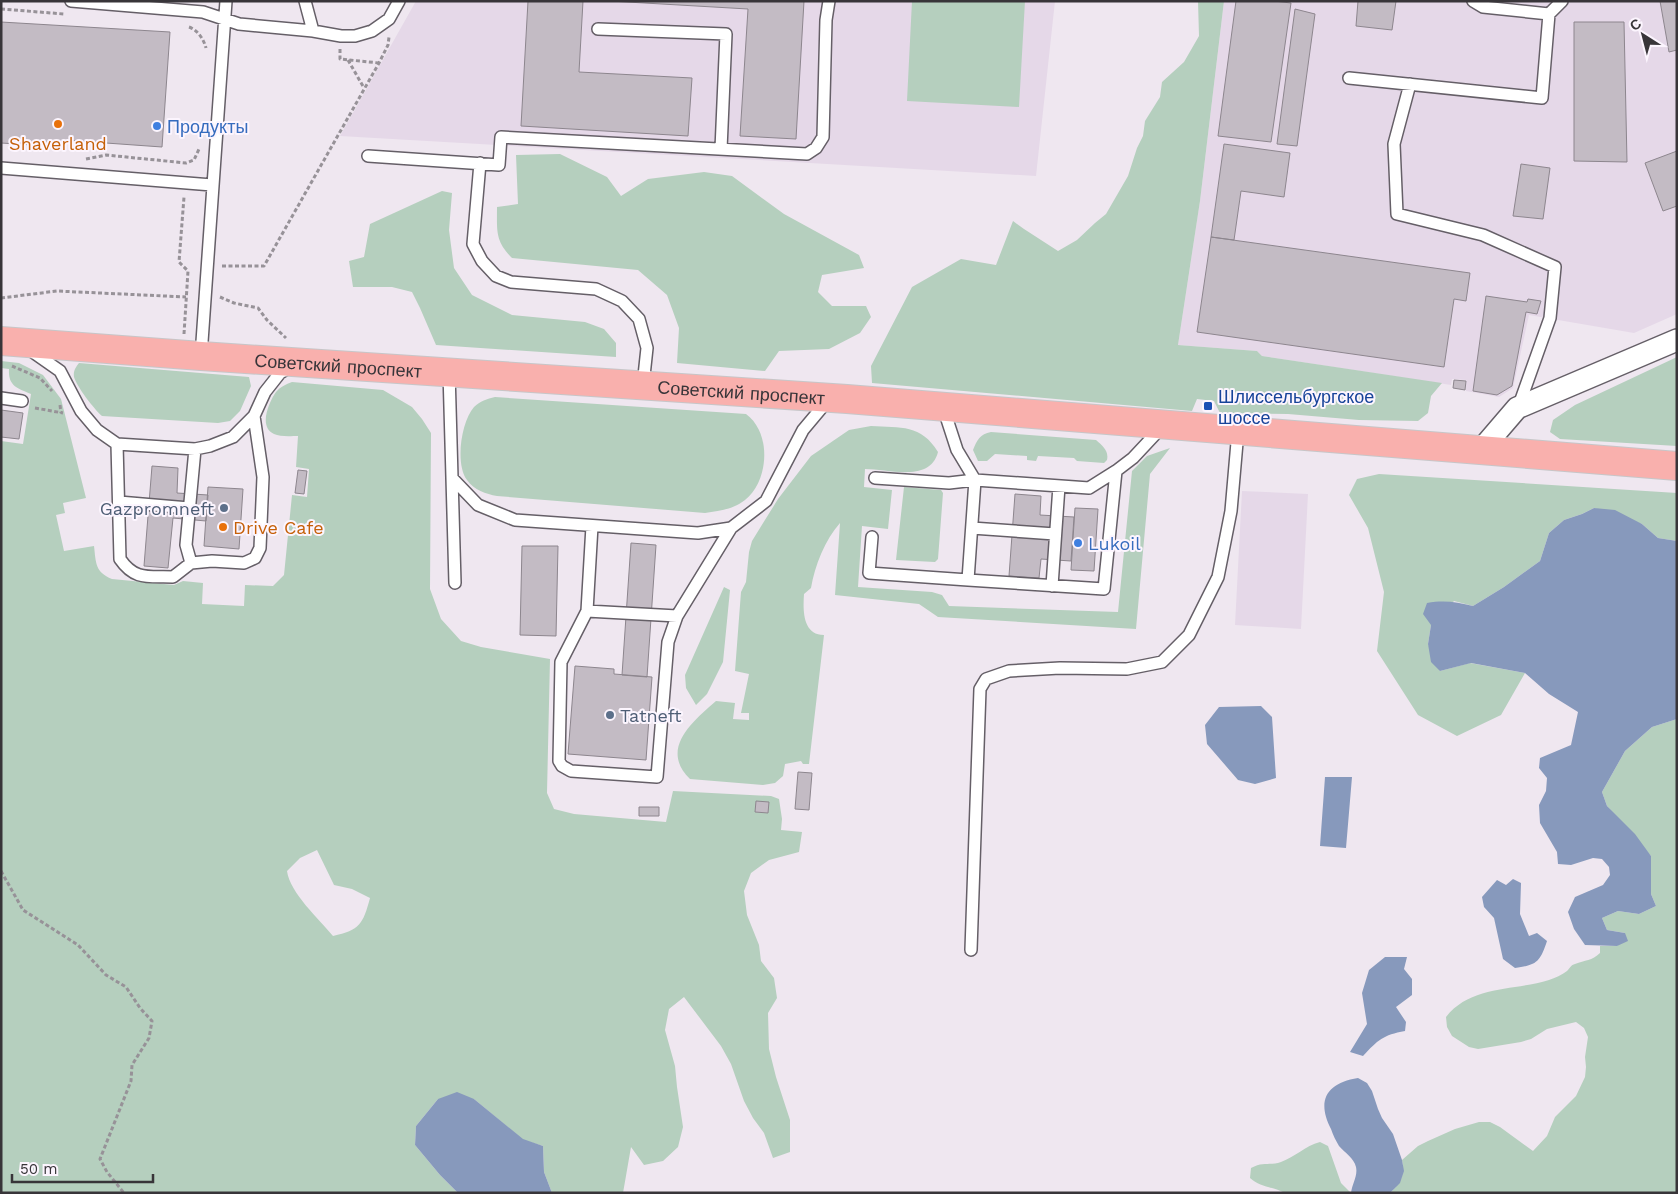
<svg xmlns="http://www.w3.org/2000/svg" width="1678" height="1194" viewBox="0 0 1678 1194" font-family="'Work Sans',sans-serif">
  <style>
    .built { fill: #e5d8e8 }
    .green { fill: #b5cfbe; fill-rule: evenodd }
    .water { fill: #8799bc }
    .building { fill: #c3bbc4; stroke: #8d868e }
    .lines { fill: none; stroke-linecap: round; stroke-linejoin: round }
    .service-casing { stroke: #655f67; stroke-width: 14 }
    .minor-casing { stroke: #655f67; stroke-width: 24 }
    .primary-casing { stroke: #c7c6c8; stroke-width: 30 }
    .path { stroke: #979298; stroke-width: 3; stroke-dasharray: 4 2.5; stroke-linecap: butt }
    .service { stroke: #fff; stroke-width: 11 }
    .minor { stroke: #fff; stroke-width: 21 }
    .primary { stroke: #f9b0ad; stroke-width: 28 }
    .food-dot { fill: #e8710a; stroke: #fcf5fe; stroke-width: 2 }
    .shop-dot { fill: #3f7fe0; stroke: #fcf5fe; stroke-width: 2 }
    .transit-dot { fill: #1a4fb4; stroke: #fcf5fe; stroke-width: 2 }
    .service-dot { fill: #5c6f8a; stroke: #fcf5fe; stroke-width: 2 }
    .labels { text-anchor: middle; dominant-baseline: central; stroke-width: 4; stroke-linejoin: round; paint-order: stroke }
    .shop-label { font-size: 18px; fill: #366cbe; stroke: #fcf5fe; text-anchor: start }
    .food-label { font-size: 18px; fill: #c56008; stroke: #fcf5fe }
    .street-label { font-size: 18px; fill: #383539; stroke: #fcf5fe }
    .transit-label { font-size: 18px; fill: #164399; stroke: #fcf5fe; text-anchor: start }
    .service-label { font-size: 18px; fill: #4e5e75; stroke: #fcf5fe; text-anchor: end }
  </style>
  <rect width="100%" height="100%" fill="#efe7f0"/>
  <path class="built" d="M416,1H1055L1036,176L340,136Z
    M1224,1H1677V314L1634,333L1529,315L1513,388L1499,397L1466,391V380L1452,379L1451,385L1262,356L1257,351L1178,345L1200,201Z
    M1242,491L1308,494L1301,629L1235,625Z"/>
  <path class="green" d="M912,1H1025L1019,107L907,101Z
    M1198,1H1224L1200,201L1178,345L1257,351L1262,356L1442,383L1431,396L1428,413L1418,421L1359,420L1288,414L1220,413L1214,401L1197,399L1192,411L872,383L871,366L912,287L961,259L996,265L1013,221L1024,229L1058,251L1077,240L1095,223L1106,214L1128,176L1137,148L1143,136L1145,121L1160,97L1162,82L1184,62L1199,36Z
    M560,154L607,177L621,196L648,179L704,172L732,176L784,214L859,255L864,268L822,275L818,292L832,306H866L871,317L860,333L829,349L779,351L765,371L677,363L679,328L667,295L638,270L512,258C495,241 497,231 497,207L518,204L516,155Z
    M442,191L452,193L449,230L454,268L472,295L512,315L585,322L604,329L616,343V357L436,345L420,308L412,292L392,287H353L349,261L364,257L370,224Z
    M1677,357V446L1560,439L1550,432L1553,420L1575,405Z
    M1,361L19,363L43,375L61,399L86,498L63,503L65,513L56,515L64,551L94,546C96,563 95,572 112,579L174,585L183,581L203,583L202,604L244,606L245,585L273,586L284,575L292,495L307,497L309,469L296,467L298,436C291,436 280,437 274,434C258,427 269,402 276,392C280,387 286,384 292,382L383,390L412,407L422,419L431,433L430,589L441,619L461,641L481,647L550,659L547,793L554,809L574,814L666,822L673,791L771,796L779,799L782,819L781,830L802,832L799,852L769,860L751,873L744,891L747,915L759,945L761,961L774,978L777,998L768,1013L769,1049L776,1077L790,1120V1152L773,1158L764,1133L753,1118L744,1101L731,1064L721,1046L684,997L669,1009L665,1030L675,1066L677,1087L683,1127L678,1147L663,1161L644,1165L631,1147L623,1193H552L544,1172L543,1146L523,1140L474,1099H438L416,1126L415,1145L440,1175L458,1193H1V441L23,444L31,394C17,388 8,386 9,369L1,368ZM317,850L334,885L352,889L370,898C363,924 360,930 333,936C319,919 290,893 287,871L300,858Z
    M79,363L249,377L251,386L240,411L230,421L218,423L102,416C94,409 77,387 74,377C73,371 76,367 79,363Z
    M495,397L746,414C772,433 769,481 745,500C734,509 719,511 705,513L497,496C486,494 474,490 467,480C455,464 461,422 474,407C480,401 487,399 495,397Z
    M871,426C901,428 921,424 938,452C930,483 889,469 865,469L864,487L892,490L888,529L862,526L858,587L932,592L942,595L949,606L1118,612L1132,471L1147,456L1170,448L1150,474L1136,629L938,617L919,604L835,595L840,523C825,540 815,565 811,588L804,594C803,609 802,635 824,635L809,764H803L801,761L785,764L783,776L775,783L763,785L690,779C659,749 693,721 716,701L735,703L733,719L749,720V713H741L749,674L735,671L741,592L746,582L749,552L752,541L778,499L811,456L849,430Z
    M991,432L1096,440C1103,446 1109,451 1107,460L1104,463L1077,461L1074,458L1038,456L1036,461L1027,460V456L995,454L987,461H978L973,450C977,440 980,434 991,432Z
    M1379,474L1677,493V541L1658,538L1642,524L1594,508L1582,514L1564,520L1549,533L1540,561L1504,587L1473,606L1454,601L1431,625L1428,644L1440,671L1470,663L1525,673L1501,715L1457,736L1418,715L1377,651L1384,592L1368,528L1349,495L1357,479Z
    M904,487L941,490L943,493L938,559L935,562L896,560Z
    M724,587L730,590L723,662L707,694L696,705L686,688L685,675Z
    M1677,719V1193H1390C1401,1182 1405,1175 1402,1160L1418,1146L1428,1141L1455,1129L1479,1122H1490L1500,1127L1533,1151L1547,1136L1555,1117L1576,1096L1585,1077L1586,1067L1585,1057L1588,1037L1584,1028L1576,1022L1547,1029L1531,1039L1521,1042L1478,1049L1469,1047L1452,1036L1447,1027L1446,1017C1471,985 1515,991 1549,980C1555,978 1562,975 1567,971C1570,968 1571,965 1575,964C1585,960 1592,961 1600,953V946H1617L1625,933L1607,930L1602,918L1618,911L1639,914L1656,906L1651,894V856L1607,806L1602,792L1625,751L1652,727Z
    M1320,1142L1328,1146L1341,1183L1351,1193H1285C1273,1187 1260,1187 1250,1178L1251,1168C1264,1161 1269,1166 1281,1162C1295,1157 1305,1146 1320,1142Z"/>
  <path class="water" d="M1594,508L1615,510L1642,524L1658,538L1677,541V719L1652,727L1625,751L1602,792L1607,806L1635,834L1651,856V894L1656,906L1639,914L1618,911L1602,918L1607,930L1625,933L1628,941L1617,946L1585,945L1574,929L1568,912L1575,897L1603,885L1610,875L1609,867L1602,859L1593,858L1571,865L1558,864L1557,852L1540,823L1539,805L1546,791L1547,778L1539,768L1540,758L1571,745L1578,712L1549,694L1525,673L1471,663L1440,671L1431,662L1428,644L1431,625L1423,614L1427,603C1444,600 1457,602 1473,606L1504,587L1540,561L1549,533L1564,520L1582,514Z
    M1261,706L1272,717L1276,778L1255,784L1238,780L1207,744L1205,725L1219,707Z
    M1325,777H1352L1346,848L1320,846Z
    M1513,879L1521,883L1520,914L1529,936L1537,933L1547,941C1540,962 1537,965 1515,968L1503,959L1494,918L1484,907L1482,897L1497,880L1506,885Z
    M1385,957H1407L1404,969L1412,979V995L1396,1007L1406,1022L1405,1031C1383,1035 1378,1040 1363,1056L1350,1052L1367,1024L1362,993L1369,970Z
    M1358,1078L1367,1083L1372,1091L1378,1109L1382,1118L1393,1134L1402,1160L1404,1171L1400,1183L1390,1193H1351C1352,1184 1358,1176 1356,1167C1354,1158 1345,1153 1339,1146C1336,1141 1333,1135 1331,1129C1316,1100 1327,1083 1358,1078Z
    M457,1092L474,1099L523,1139L543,1146L544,1172L552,1193H458L440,1175L415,1145L416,1126L438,1099Z"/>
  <path class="building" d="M528,1H583L579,72L692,78L688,136L521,126Z
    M610,1H804L796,139L740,136L748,9Z
    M1236,1H1274L1291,3L1271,142L1218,136Z
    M1358,1H1396L1392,30L1356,26Z
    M1660,1H1677V50L1669,52Z
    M1295,9L1315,14L1297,146L1277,144Z
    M1,22L170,32L162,147L64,140V147L1,143Z
    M1574,22H1624L1627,162L1574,161Z
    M1224,144L1290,153L1284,197L1241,191L1234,240L1211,237Z
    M1677,151V206L1663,211L1645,163Z
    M1521,164L1550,168L1543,219L1513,216Z
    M1211,237L1470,273L1466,301L1454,299L1444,367L1197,332Z
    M1486,296L1527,302L1528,299L1541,301L1537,314L1526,312L1512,386L1497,395L1473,391Z
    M1454,380L1466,381L1465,390L1453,388Z
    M1,410L23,413L19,439L1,437Z
    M152,466L178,468L177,493L208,495L206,521L173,518L168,568L144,566Z
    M298,470L307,471L304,494L295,493Z
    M208,487L243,489L239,549L204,546Z
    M1015,494L1041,496L1040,515L1074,517L1071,561L1041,559L1039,578L1009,576Z
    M1075,508L1098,509L1094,571L1071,570Z
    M631,543L656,545L647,677L622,675Z
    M522,546H558L556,636L520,635Z
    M575,666L614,669V674L652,677L646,760L568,754Z
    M798,772L812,773L809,810L795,809Z
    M756,801L769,802L768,813L755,812Z
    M639,807H659V816H639Z"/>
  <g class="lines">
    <g class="service-casing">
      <path id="service" d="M71,1L203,12L239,24L313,31L341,36H355L372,31L389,19L399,1
        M305,1L313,31
        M1549,14L1562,1
        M598,29L726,34L721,149
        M1349,78L1542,98L1549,14L1483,7L1473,1
        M1410,84L1394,144L1397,214L1483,235L1555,267L1550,318L1518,408
        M368,156L499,165L501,137L807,154L816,148L823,137L826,20L829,1
        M480,163L473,244L482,261L496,276L511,282L596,289L622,301L639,319L647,348L643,385
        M1,168L212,185
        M30,350L60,371L81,411L97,430L117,444L195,449L210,446L233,437L254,416L265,392L280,373L290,367
        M201,356L226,1
        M449,372L455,583
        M1,398L22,401
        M943,407L957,450L975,480L1089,488L1116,471L1133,458L1162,427
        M117,444L120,559C135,581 149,576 173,577L191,563L212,561L244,563L255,558L260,548L263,477L254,416
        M875,478L949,483L975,480L968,580L1104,589L1116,471
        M453,479L478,505L515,520L698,533L731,528L766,501L803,430L829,399
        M119,502L189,508
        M592,526L587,611L677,616L731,528
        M972,528L1055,534
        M872,537L869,573L968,580
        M191,563L186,545L195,449
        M1052,586L1059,486
        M587,611L561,662L559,761L562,766L571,771L657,777L668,642L677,616
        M971,950L980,689L986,679L1009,671L1060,668L1127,669L1162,662L1189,635L1218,577L1231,511L1238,431"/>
    </g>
    <g class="minor-casing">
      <path id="minor" d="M1481,450L1517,408L1677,340"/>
    </g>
    <g class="primary-casing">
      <g id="primary">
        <path id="s1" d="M1,341L201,356L847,399L1677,466"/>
      </g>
    </g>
    <path class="path" d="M1,9L64,14
      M189,27C198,30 204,40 206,48
      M340,49V59L379,63
      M348,60L364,88
      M86,159L106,155L186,163L194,160L199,149
      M222,266H264L379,63L388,45L389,37
      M220,297L234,303L258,308L267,320L286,338
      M1,298L57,291L186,297
      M184,334L188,271L179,262L184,197
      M12,366L40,378L52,391
      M60,405L61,413
      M35,408L63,413
      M1,871L23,910L78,945L106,975L126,987L140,1008L152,1021L149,1038L132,1065L131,1081L100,1159L107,1172L124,1193"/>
    <use href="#service" class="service"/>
    <use href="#minor" class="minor"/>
    <use href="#primary" class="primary"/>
  </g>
  <g class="food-dot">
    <circle cx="58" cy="124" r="5"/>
    <circle cx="223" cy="527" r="5"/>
  </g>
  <g class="shop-dot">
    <circle cx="157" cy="126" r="5"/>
    <circle cx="1078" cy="543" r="5"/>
  </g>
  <rect class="transit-dot" x="1203" y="401" width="10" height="10" rx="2.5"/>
  <g class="service-dot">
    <circle cx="224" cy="508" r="5"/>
    <circle cx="610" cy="715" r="5"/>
  </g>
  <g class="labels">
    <g class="shop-label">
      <text x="167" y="126">Продукты</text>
      <text x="1088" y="543">Lukoil</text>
    </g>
    <g class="food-label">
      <text x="58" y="143">Shaverland</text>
      <text x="233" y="527" text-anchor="start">Drive Cafe</text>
    </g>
    <g class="street-label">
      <text stroke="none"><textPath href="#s1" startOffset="338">Советский проспект</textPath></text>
      <text stroke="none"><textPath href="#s1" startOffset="742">Советский проспект</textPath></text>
    </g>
    <g class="transit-label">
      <text x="1218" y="396">Шлиссельбургское<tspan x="1218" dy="21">шоссе</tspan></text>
    </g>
    <g class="service-label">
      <text x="214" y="508">Gazpromneft</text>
      <text x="620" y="715" text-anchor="start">Tatneft</text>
    </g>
  </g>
  <rect width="1678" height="1194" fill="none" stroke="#383539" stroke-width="5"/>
  <g transform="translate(1643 35) rotate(324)" stroke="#fcf5fe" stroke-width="4" paint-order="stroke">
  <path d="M0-4L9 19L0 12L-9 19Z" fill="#383539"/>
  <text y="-8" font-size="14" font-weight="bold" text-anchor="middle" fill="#383539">С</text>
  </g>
  <path d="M12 1174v8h141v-8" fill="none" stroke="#383539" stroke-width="2.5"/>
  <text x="20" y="1174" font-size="15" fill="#383539" stroke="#fcf5fe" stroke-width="4" paint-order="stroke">50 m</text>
</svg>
